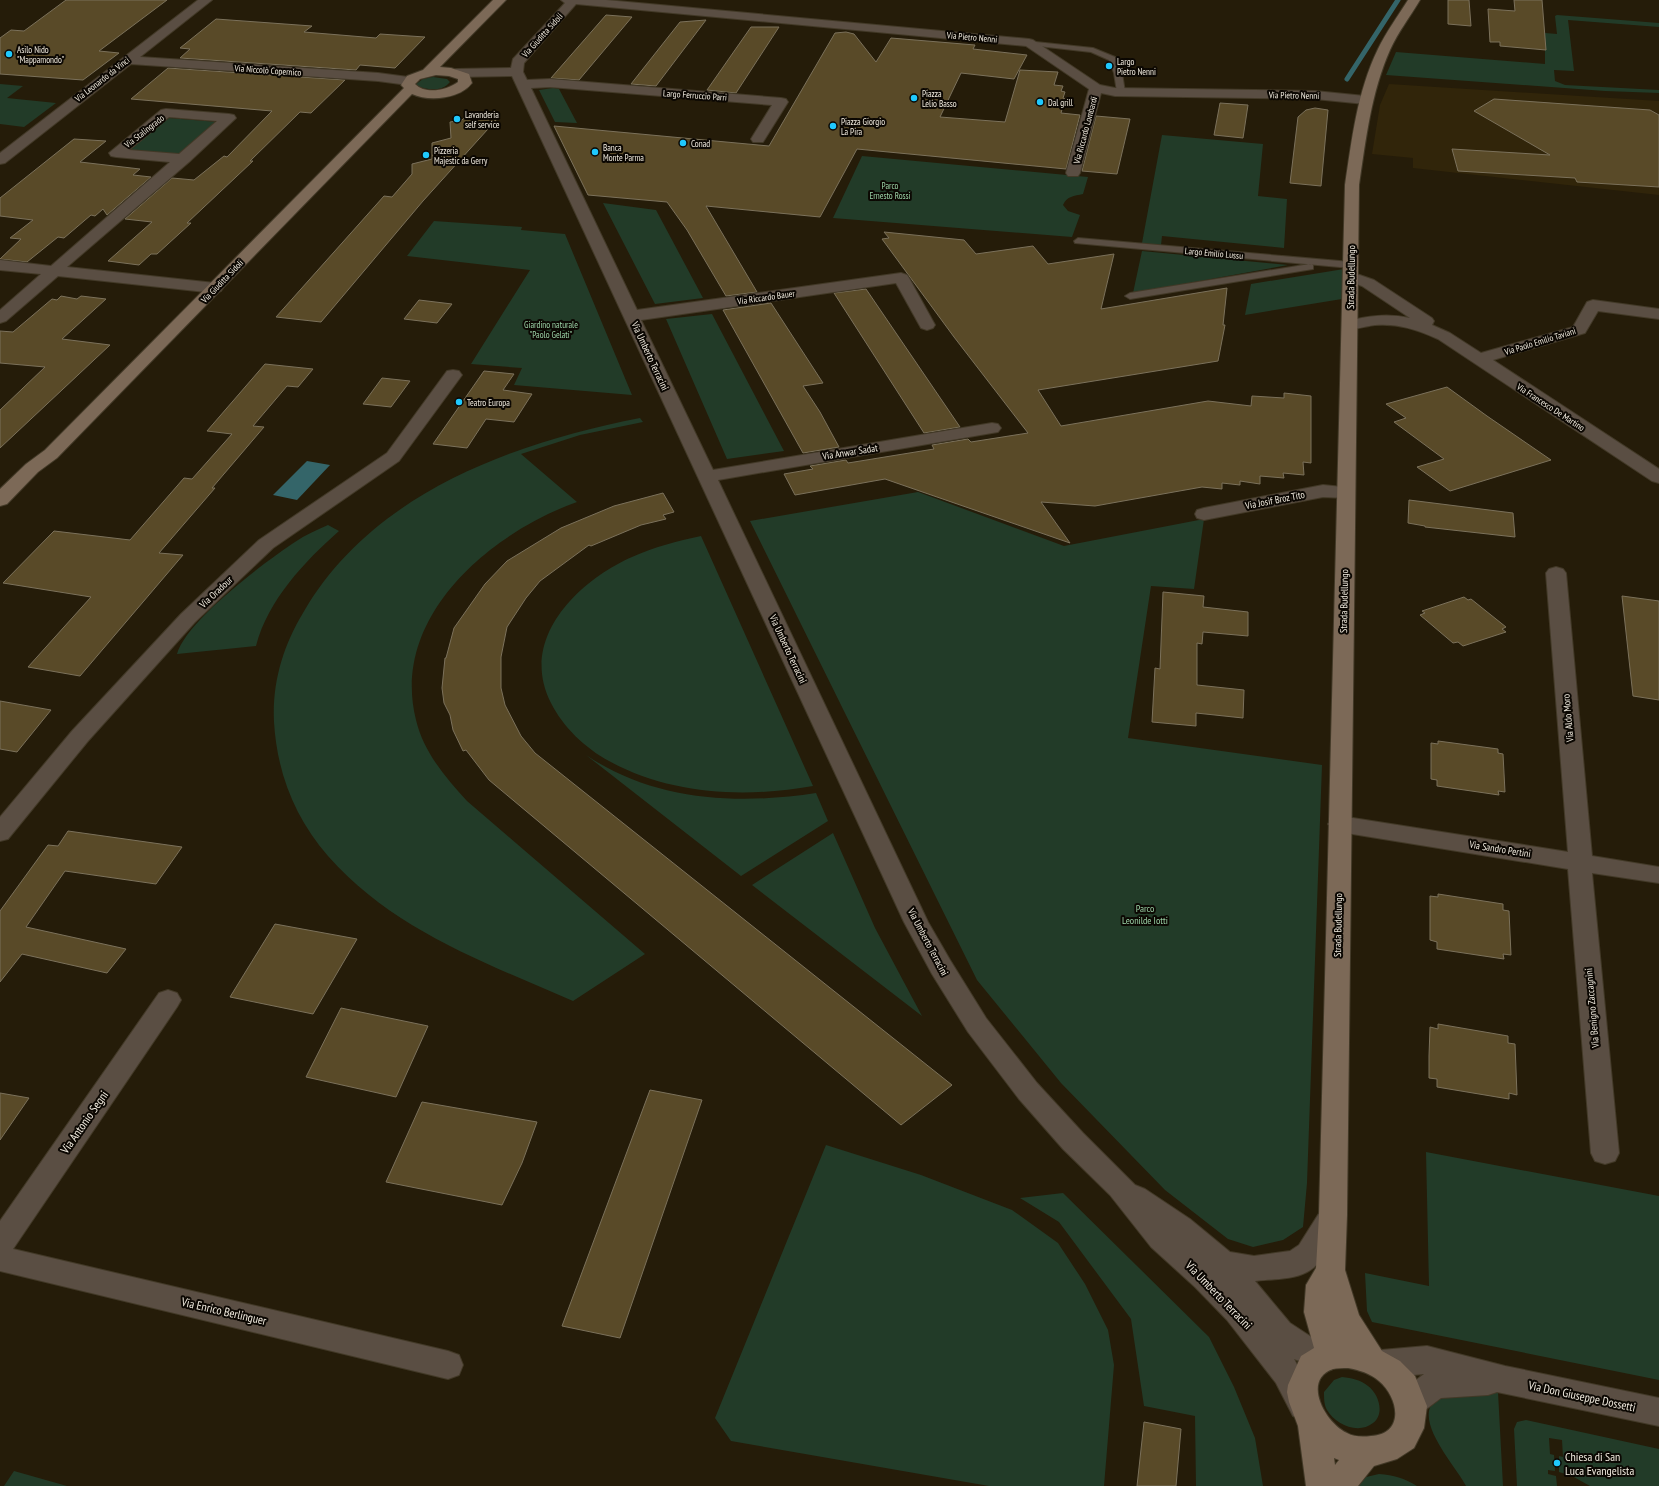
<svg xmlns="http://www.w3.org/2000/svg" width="1659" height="1486" viewBox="0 0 1659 1486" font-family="'PT Sans Narrow',sans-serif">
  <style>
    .built { fill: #31250a }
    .green { fill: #223b28 }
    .water { fill: #346569 }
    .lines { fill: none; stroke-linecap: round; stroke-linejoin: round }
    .stream { stroke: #346569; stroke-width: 5 }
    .building { fill: #594a28; stroke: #7b715b }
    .lane-casing { stroke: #423927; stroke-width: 2 }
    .street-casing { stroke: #423927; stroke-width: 2 }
    .secondary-casing { stroke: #423927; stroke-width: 2 }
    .lane { fill: #5a4e43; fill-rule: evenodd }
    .street { fill: #5a4e43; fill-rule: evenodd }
    .secondary { fill: #7c6957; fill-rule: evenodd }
    .poi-dot { fill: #1fc9fd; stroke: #0b0702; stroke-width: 1.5 }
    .labels { text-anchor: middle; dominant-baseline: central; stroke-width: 4; stroke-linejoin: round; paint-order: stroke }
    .far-street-label { font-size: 9px; fill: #f2ece0; stroke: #0b0702 }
    .far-poi-label { font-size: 9px; fill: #f2ece0; stroke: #0b0702; text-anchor: start }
    .far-park-label { font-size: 9px; fill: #9cd4a8; stroke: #0b0702 }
    .street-label { font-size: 10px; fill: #f2ece0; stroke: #0b0702 }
    .park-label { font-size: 10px; fill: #9cd4a8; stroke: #0b0702 }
    .near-street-label { font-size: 12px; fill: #f2ece0; stroke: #0b0702 }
    .near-poi-label { font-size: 12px; fill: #f2ece0; stroke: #0b0702; text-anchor: start }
  </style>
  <rect width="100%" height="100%" fill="#251c09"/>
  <path class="built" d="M1389,84L1659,101V195L1413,168V158L1372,154L1380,105Z"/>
  <path class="green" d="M1557,15L1659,23V27L1568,20L1574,71L1554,70L1555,81L1565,85L1659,90V93L1605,91L1386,75L1396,52L1545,64V33L1557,34L1555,16Z
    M433,77L447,79L450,82C442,92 427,90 417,86L416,84L423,79Z
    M0,84L23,86L7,98L56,103L24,127L0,124Z
    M553,88L559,89L577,123L555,122L539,90Z
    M169,118L218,122L179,155L128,150Z
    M1162,135L1263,144L1258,196L1287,199L1284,248L1162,236L1161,245L1142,243Z
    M862,156L1088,177L1083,194C1074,196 1067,196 1063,205L1068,211L1080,215L1072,237L833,218Z
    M603,203L656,210L703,298L655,304Z
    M434,221L522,227L521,230L565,234L632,395L514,385L522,368L471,364L530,270L407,256Z
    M1142,251L1288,265L1133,293Z
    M1344,269L1348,298L1245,315L1251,284Z
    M712,314L784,451L727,459L666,319Z
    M640,418L643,422L580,435L521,454L577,502C490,533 390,617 416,720C424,753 446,778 467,801L645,954L573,1001C486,963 393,930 328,856C295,818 277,773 274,722C272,683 283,646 303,613C372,493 513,443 640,418Z
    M918,492L1064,546L1204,519L1194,589L1151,586L1128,738L1322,765L1307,1183L1303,1227L1283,1240L1253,1247L1228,1239L1165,1190L1061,1083L977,980L750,521Z
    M328,525L339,531C304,562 268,600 256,646L177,654C186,621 266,561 295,542C305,535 317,530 328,525Z
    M701,536L813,786C745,798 671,795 609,761C585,748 563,727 551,703C518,639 578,581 632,557C654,547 677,541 701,536Z
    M586,755C654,801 737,805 816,793L828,821L741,876Z
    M833,833L875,928L922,1016L752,885Z
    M826,1145L921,1175L1012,1210L1058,1243L1085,1284L1108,1330L1114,1365L1104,1486H989L731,1441L715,1418Z
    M1426,1152L1659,1196V1380L1372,1322L1367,1311L1365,1273L1429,1286Z
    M1063,1193L1209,1337L1234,1387L1255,1438L1263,1486H1196L1195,1416L1144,1406L1131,1319L1059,1222L1020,1198Z
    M1342,1377C1352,1378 1361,1380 1368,1386C1379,1394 1385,1414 1373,1423C1358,1435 1335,1424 1327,1410C1324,1405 1324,1398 1324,1392L1334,1380Z
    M1486,1390L1498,1392L1503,1486H1466C1456,1465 1404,1412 1443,1395C1451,1392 1476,1391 1486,1390Z
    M1526,1420L1659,1449V1486H1590L1572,1476L1559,1472V1456L1563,1457L1562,1440L1549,1438L1550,1454L1554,1455L1555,1471L1548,1470V1474L1556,1476L1557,1486H1517L1514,1429L1517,1422Z
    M14,1471L67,1486H4Z
    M1379,1474C1394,1475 1404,1478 1417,1486H1355L1366,1477Z"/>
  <path class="water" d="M307,461L330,465L297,500L273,495Z"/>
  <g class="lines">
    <path class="stream" d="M1347,79L1398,0"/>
  </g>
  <path class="building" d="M66,0H167L99,51L119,53L83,80L0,74V38L11,30L24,31Z
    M1448,0H1469L1471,26L1448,24Z
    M1514,0H1542L1546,50L1500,46V42H1490L1488,9L1515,11Z
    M606,15L632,17L579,80L551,78Z
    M216,19L312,26L304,32L376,38L380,34L425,37L395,68L360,65L356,70L180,58L190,49L180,48Z
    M706,20L656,86L631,84L680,22Z
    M751,27H779L736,93L707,90Z
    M846,32L854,34L876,62L891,38L975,45L973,49L1027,55L1014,79L961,73L940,117L1005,122L1020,70L1058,72L1054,85L1063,86L1061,91L1065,92L1063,98L1065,99L1061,113L1080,115L1066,169L857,149L820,217L706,206L757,292L726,296L687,230L667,202L588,195L554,126L769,146L835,33Z
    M168,68L345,80L311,113L300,112L250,161H253L187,223H191L157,254H151L139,265L108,261L152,222L125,219L172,178L194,180L224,156L227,157L272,111L131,99Z
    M1494,99L1650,110L1659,115V187L1577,182L1575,178L1458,171L1452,149L1550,155L1474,111Z
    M1220,103L1248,105L1243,138L1214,135Z
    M1315,108L1328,110L1321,186L1290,183L1298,117L1306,110Z
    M466,116L497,119L423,201L321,322L276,317L384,196L392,197L412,174V164L432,159V143L451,138L450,122L462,120Z
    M1096,116L1130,119L1117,174L1082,171Z
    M74,139L106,141L80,162L140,169L133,175L151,177L107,215L103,209L95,216L91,215L64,238L58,237L27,262L0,259L21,239L10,238L33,220L0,216V198Z
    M884,232L964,240L976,254L1033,246L1048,264L1114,254L1101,309L1227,288L1223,325H1225L1218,361L1038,390L1061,426L1208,401L1251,406L1252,396L1284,398V393L1311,396V463L1303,462L1304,475L1283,473L1284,478L1260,476V484L1240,481V485L1222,483V489L1202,487L1095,506L1041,502L1070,543L885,479L795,495L784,474L813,469L810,466L846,460L848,463L934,449L932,445L968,439L971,442L1028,433L954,337L882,239L889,238Z
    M866,289L960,427L924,433L834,293Z
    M61,296L77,299L81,296L106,299L62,339L110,345L0,448V410L45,367L0,363V331L13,332L52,299L57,300Z
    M419,300L452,304L437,323L404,319Z
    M771,303L823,383L803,386L820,412L839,447L803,453L723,310Z
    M265,364L313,369L298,387L287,386L253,426L264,427L212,488H215L159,553L183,555L80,676L28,667L91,597L3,583L54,531L130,540L184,478L192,479L232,434L207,431Z
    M484,371L514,374L503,390L532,394L514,422L486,419L467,448L433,444Z
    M382,378L410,381L391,407L363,404Z
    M1447,387L1487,416L1551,460L1450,491L1417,467L1444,459L1394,422L1406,418L1386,404Z
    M663,493L674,512L663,515L666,519L641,525L591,546L589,545L540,581L526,598L507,627L501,657V688L505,705L521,736L535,753L952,1085L901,1125L489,780L466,750L463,751L453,730L450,715L444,703L442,688L445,658H446L454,628L485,584L507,561L561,528L614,506Z
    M1409,500L1513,513L1515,537L1425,527V526L1408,523Z
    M1163,592L1204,596L1203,607L1248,612V636L1203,632L1202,644L1197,643V685L1244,690L1243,718L1196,713V726L1152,722L1155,668L1160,669Z
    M1622,596L1659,601V700L1633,696Z
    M1464,597L1468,600L1471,599L1506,627L1502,629L1506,632L1463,646L1458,642L1453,643L1420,615L1425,613L1422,611Z
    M0,701L51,710L17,752L0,749Z
    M1438,741L1498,749V753L1503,754L1505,792L1498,791L1499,795L1437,786V780L1431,779V743L1438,744Z
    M68,831L182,847L156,884L65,871L26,927L126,949L107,973L22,954L0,982V911L48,845L58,846Z
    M1438,894L1503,904V910L1509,911L1511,955L1503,954L1504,959L1437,949V942L1430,940V896L1438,897Z
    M275,924L357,939L313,1014L230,997Z
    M341,1008L428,1026L396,1097L306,1077Z
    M1438,1024L1508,1036V1043L1515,1044L1517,1095L1509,1093V1099L1437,1087V1079L1429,1078V1056L1430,1027L1438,1029Z
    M650,1090L702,1100L620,1338L562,1326Z
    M0,1093L29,1098L0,1140Z
    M422,1102L537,1122L522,1163L502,1205L386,1182Z
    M1144,1422L1181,1429L1176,1486H1137Z"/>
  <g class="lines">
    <g class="lane-casing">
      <path id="lane" d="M1026,41L1093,48L1115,57L1122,73L1125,92L1121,94L1117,92L1114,73L1109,60L1091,52L1029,45H1026Z
        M1078,238L1351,262L1356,265L1351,268L1075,243L1074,241Z
        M1310,264L1313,265V269L1130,299L1125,296L1130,293Z"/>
    </g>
    <g class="street-casing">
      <path id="street" d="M198,0H212L140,57L378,73L408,77L415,81L408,85L378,81L131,64L5,163L0,164V153Z
        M561,0H606L1029,39L1033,40L1100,85L1115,88L1315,91L1365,96L1370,97L1372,100L1370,103L1365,104L1315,99L1115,96L1101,93L1080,173L1078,176H1068L1066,173L1089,89L1026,46L576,4L524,63L523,72L527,80L550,79L781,98L786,99L788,102L763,142H753L751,139L772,105L550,87L531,88L637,310L901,273L907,275L909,278L935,325L933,328L927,330L921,328L896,283L641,320L713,470L992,423L998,424L1001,428L998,432L992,433L718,480L928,922L950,960L986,1018L1037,1083L1083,1133L1135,1185L1145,1189L1190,1219L1230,1252L1254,1256L1290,1251L1299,1245L1323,1207L1333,1203L1343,1207L1347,1215C1339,1232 1324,1264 1307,1272C1292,1280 1271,1279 1255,1281L1290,1323L1316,1340L1338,1347L1342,1357L1338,1367L1327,1371L1294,1359L1319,1406L1315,1416L1304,1420L1293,1416L1276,1383L1227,1320L1195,1287L1151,1247L1110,1195L1063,1149L1019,1099L968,1032L932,974L904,922L512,76L456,77L450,73L456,69L511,68L513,59L565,3Z
        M166,109L229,114L234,115L236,118L189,162L67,267L215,283L221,285L223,288L221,291L215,293L58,276L6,321L0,323V310L41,274L0,270V260L51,266L170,162L116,157L111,156L109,153L161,110ZM169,117L217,121L179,154L129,150Z
        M1351,272L1374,280L1432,318L1434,321L1432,325L1450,333L1481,353L1573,327L1587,302L1593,300L1659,309V319L1598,311L1585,333L1493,360L1659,469V483L1652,481L1438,339C1418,330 1398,323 1375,325C1365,326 1354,331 1344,328L1342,325L1344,322C1367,316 1387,313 1410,318L1362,286L1345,280L1343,277L1345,274Z
        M453,370L459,371L462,375L399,461L273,548L195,622L88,741L8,839L0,841V817L72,731L181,614L259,540L387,453L447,371Z
        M1323,485L1353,488L1355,492L1353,496L1346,498L1323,497L1204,520L1197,518L1195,514L1197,510L1204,508Z
        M1556,567L1563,569L1566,573L1592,856L1659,867V883L1592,873L1619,1153L1615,1161L1605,1164L1595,1161L1591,1153L1568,869L1340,832L1332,830L1328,824L1332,818L1340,816L1568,852L1546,573L1549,569Z
        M168,990L177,993L181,1000L177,1007L13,1249L448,1351L459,1355L463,1365L459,1375L448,1379L0,1271V1221L159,993Z
        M1427,1346L1505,1366L1659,1398V1426L1497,1392L1488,1395L1441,1398L1421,1413L1410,1417L1399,1413L1395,1403L1399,1393L1424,1374L1381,1378L1370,1374L1366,1364L1370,1354L1381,1350Z"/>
    </g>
    <g class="secondary-casing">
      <path id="secondary" d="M493,0H506L440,67L451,68L469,74L472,83C460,99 429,102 412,94L57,458L38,472L7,504L0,506V489L26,464L45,450L404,88L401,85L407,76L423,70ZM436,75L449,76L458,79V82C447,90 426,95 415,84L420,79Z
        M1408,0H1420C1410,17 1398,32 1390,50C1371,93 1366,139 1359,185L1347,1215L1345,1270L1359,1315L1382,1351L1400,1361L1415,1376L1427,1406L1424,1428L1414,1448L1397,1459L1374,1466L1358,1486H1306L1298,1426L1289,1402L1287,1392L1288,1385L1301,1356L1314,1348L1304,1312L1306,1285L1316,1268L1319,1215L1345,185C1352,139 1357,92 1378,49C1386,32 1398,16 1408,0ZM1348,1368C1359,1370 1370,1373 1379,1381C1399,1398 1405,1434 1371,1436C1363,1437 1354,1437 1347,1433C1326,1424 1301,1380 1333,1369C1337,1368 1343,1368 1348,1368ZM1334,1458L1339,1460L1335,1465Z"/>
    </g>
    <use href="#lane" class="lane"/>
    <use href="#street" class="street"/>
    <use href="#secondary" class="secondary"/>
  </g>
  <g class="poi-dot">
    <circle cx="9" cy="54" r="4"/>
    <circle cx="1109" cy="66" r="4"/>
    <circle cx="914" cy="98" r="4"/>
    <circle cx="1040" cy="102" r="4"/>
    <circle cx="457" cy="119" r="4"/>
    <circle cx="833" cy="126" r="4"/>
    <circle cx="683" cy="143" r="4"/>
    <circle cx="595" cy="152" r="4"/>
    <circle cx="426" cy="155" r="4"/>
    <circle cx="459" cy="402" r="4"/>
    <circle cx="1557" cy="1463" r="4"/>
  </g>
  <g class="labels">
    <g class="far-street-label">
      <text transform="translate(542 35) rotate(-48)">Via Giuditta Sidoli</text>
      <text transform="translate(972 37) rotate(5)">Via Pietro Nenni</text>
      <text transform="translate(268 70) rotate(4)">Via Niccolò Copernico</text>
      <text transform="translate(102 79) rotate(-38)">Via Leonardo da Vinci</text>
      <text transform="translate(695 95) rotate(4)">Largo Ferruccio Parri</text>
      <text transform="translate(1294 95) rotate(1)">Via Pietro Nenni</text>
      <text transform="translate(1085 130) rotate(-75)">Via Riccardo Lombardi</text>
      <text transform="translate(144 131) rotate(-38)">Via Stalingrado</text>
      <text transform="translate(1214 253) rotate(5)">Largo Emilio Lussu</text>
      <text transform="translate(222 281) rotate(-46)">Via Giuditta Sidoli</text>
      <text transform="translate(766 297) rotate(-8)">Via Riccardo Bauer</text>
      <text transform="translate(1540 341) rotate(-17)">Via Paolo Emilio Taviani</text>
      <text transform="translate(1551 407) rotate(33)">Via Francesco De Martino</text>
    </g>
    <g class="far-poi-label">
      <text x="17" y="49">Asilo Nido<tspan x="17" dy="10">"Mappamondo"</tspan></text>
      <text x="1117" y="61">Largo<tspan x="1117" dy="10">Pietro Nenni</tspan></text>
      <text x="922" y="93">Piazza<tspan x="922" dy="10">Lelio Basso</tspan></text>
      <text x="1048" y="102">Dal grill</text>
      <text x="465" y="114">Lavanderia<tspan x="465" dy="10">self service</tspan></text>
      <text x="841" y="121">Piazza Giorgio<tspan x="841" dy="10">La Pira</tspan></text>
      <text x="691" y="143">Conad</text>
      <text x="603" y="147">Banca<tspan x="603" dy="10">Monte Parma</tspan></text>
      <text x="434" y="150">Pizzeria<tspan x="434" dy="10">Majestic da Gerry</tspan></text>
      <text x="467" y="402">Teatro Europa</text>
    </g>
    <g class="far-park-label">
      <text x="890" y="185">Parco<tspan x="890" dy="10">Ernesto Rossi</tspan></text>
      <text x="551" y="324">Giardino naturale<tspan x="551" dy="10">"Paolo Gelati"</tspan></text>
    </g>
    <g class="street-label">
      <text transform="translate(1351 277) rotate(-89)">Strada Budellungo</text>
      <text transform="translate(650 356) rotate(65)">Via Umberto Terracini</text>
      <text transform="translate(850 452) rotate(-9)">Via Anwar Sadat</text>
      <text transform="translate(1275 500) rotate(-11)">Via Josif Broz Tito</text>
      <text transform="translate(216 592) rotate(-43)">Via Oradour</text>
      <text transform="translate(1344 601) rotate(-89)">Strada Budellungo</text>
      <text transform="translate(788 649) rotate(65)">Via Umberto Terracini</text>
      <text transform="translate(1568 718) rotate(-95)">Via Aldo Moro</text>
      <text transform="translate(1500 849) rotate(9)">Via Sandro Pertini</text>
      <text transform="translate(1338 925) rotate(-89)">Strada Budellungo</text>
      <text transform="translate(928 942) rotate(62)">Via Umberto Terracini</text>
      <text transform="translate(1592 1008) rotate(-95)">Via Benigno Zaccagnini</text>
    </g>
    <g class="park-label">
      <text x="1145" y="908">Parco<tspan x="1145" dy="12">Leonilde Iotti</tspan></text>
    </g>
    <g class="near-street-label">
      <text transform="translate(84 1122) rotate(-55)">Via Antonio Segni</text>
      <text transform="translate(1219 1295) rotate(46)">Via Umberto Terracini</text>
      <text transform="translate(224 1311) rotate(13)">Via Enrico Berlinguer</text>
      <text transform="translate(1582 1396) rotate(12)">Via Don Giuseppe Dossetti</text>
    </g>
    <g class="near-poi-label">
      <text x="1565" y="1456">Chiesa di San<tspan x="1565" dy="14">Luca Evangelista</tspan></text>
    </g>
  </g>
</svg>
